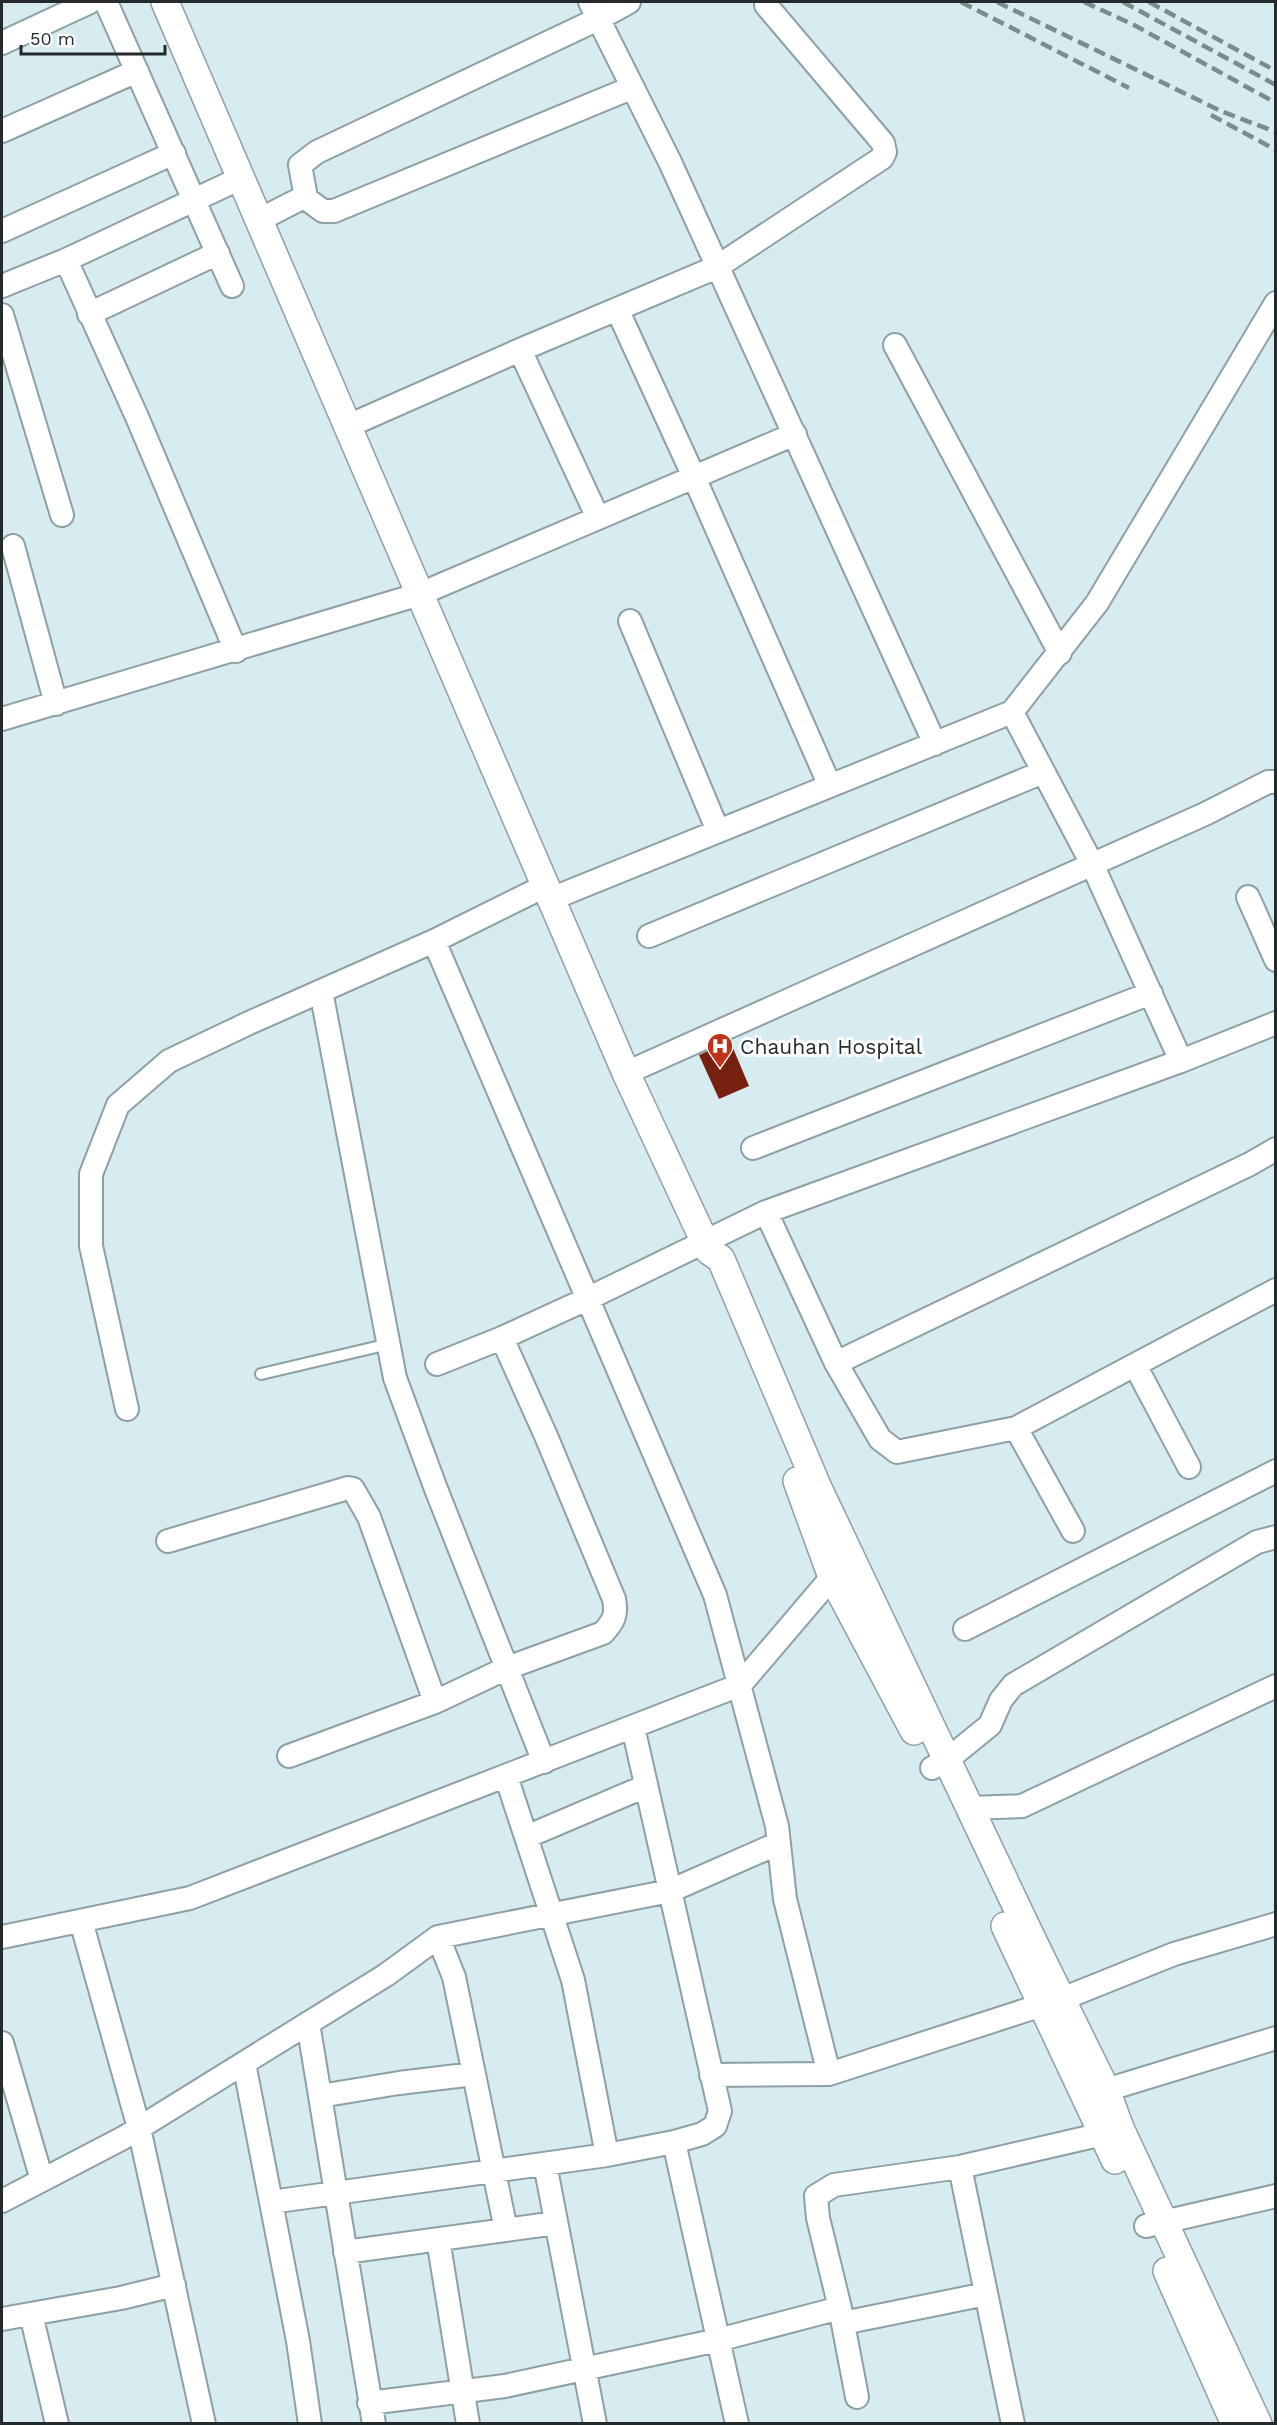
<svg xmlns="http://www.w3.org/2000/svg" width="1277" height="2425" viewBox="0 0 1277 2425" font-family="'Work Sans',sans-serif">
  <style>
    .building { fill: #721 }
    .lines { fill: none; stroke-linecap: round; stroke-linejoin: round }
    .service-casing { stroke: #8ca0a5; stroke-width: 14 }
    .minor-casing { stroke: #8ca0a5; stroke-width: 26 }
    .tertiary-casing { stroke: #8ca0a5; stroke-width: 30 }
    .service { stroke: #fff; stroke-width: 10 }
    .minor { stroke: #fff; stroke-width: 22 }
    .tertiary { stroke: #fff; stroke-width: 27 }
    .rail { stroke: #7c8b8e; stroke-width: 4.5; stroke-dasharray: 12 6; stroke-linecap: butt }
    .labels { text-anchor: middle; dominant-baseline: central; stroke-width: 6; stroke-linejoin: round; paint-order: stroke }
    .poi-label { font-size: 21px; fill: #232b2d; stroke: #fff; text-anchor: start }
  </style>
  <rect width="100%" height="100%" fill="#d7ecf1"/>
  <path class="building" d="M730,1041L749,1086L719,1099L699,1055Z"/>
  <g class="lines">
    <g class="service-casing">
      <path id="service" d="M261,1374L389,1344"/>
    </g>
    <g class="minor-casing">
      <path id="minor" d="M106,2L232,286
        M590,2L670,162L935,744
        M2,43L90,2
        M2,131L137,71
        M304,197L323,211H334L631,88
        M259,220L304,197L305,192L300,165L317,152L598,19L629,2
        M2,231L174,153
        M66,260L137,417L236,651
        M2,286L66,260L241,178
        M617,309L694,477L830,786
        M89,314L218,253
        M2,315L62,515
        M895,345L1060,653
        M520,350L598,518
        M348,426L520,350L717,267L882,158L885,152L883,143L766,5
        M13,546L56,704
        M630,621L718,831
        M1012,712L1092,864L1181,1061
        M2,719L420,594L795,434
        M1248,897L1276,960
        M551,899L1012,712L1097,603L1276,303
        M649,936L1043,772
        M434,941L715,1595L777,1826L785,1899L829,2074
        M321,991L395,1378L436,1489L544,1762
        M626,1073L1205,814L1268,782H1276
        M753,1148L1151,993
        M766,1212L836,1363L880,1439L897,1452L1016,1428L1276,1290
        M836,1363L1250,1164L1276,1149
        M437,1364L502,1338L587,1299L766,1212L1181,1061L1276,1023
        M1135,1365L1189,1467
        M127,1409L91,1246V1174L118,1105L169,1061L249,1023L434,941L545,886
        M1016,1428L1073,1531
        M168,1541L348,1488L353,1489L369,1517L435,1702
        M965,1629L1276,1471
        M289,1756L435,1702L507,1668L603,1633C614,1621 617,1615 614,1599L546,1436L502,1338
        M932,1768L947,1760L990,1725L1001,1700L1013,1685L1257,1542L1276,1537
        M506,1776L573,1980L607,2155
        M970,1808L1022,1806L1276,1686
        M526,1837L646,1786
        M81,1921L139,2128L204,2424
        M2,1937L190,1898L740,1685L832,1577
        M438,1937L454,1977L506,2230
        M1062,1999L1174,1954L1276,1924
        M308,2023L374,2424
        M2,2043L42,2180
        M244,2063L298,2341L310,2424
        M711,2075L829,2074L1042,2005
        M1106,2090L1276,2038
        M320,2096L399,2083L474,2074
        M674,2142L737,2424
        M545,2164L595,2424
        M960,2167L1013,2424
        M2,2201L123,2138L386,1975L438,1937L670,1891L779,1843
        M271,2202L607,2155L674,2142L702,2134L715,2126L720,2111L633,1727
        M1146,2226L1276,2196
        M438,2239L468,2424
        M345,2252L556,2223
        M31,2314L57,2424
        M2,2319L121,2298L174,2285
        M843,2323L986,2294
        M857,2397L840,2308L818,2218L816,2196L834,2185L960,2167L1103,2134
        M369,2403L505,2386L718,2340L840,2308"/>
    </g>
    <g class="tertiary-casing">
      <path id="tertiary" d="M165,2L626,1073L709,1251L721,1259L818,1488L1031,1937L1106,2090L1120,2128L1258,2424
        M797,1481L832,1577L914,1731
        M1005,1926L1115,2160
        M1167,2271L1235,2424"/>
    </g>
    <use href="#service" class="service"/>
    <use href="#minor" class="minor"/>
    <use href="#tertiary" class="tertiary"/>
    <path class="rail" d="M961,2L1129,88
      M997,2L1223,112L1276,132
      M1084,2L1134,25L1276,103
      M1123,2L1276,85
      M1149,2L1276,71
      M1211,115L1276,150"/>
  </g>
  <defs>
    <g id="hospital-pin" transform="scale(1.35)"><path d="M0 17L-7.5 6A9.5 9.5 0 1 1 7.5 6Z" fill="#be3317" stroke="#fff"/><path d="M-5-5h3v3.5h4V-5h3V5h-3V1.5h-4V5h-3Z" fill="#fff"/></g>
  </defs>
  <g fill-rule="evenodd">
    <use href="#hospital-pin" x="720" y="1046"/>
  </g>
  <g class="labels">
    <g class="poi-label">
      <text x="740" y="1046">Chauhan Hospital</text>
    </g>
  </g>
  <rect width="1277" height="2425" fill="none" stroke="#232b2d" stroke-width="6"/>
  <path d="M21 45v9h144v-9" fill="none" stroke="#232b2d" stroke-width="3"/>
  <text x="30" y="45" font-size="18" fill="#232b2d" stroke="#ffffff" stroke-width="4.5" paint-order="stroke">50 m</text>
</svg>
